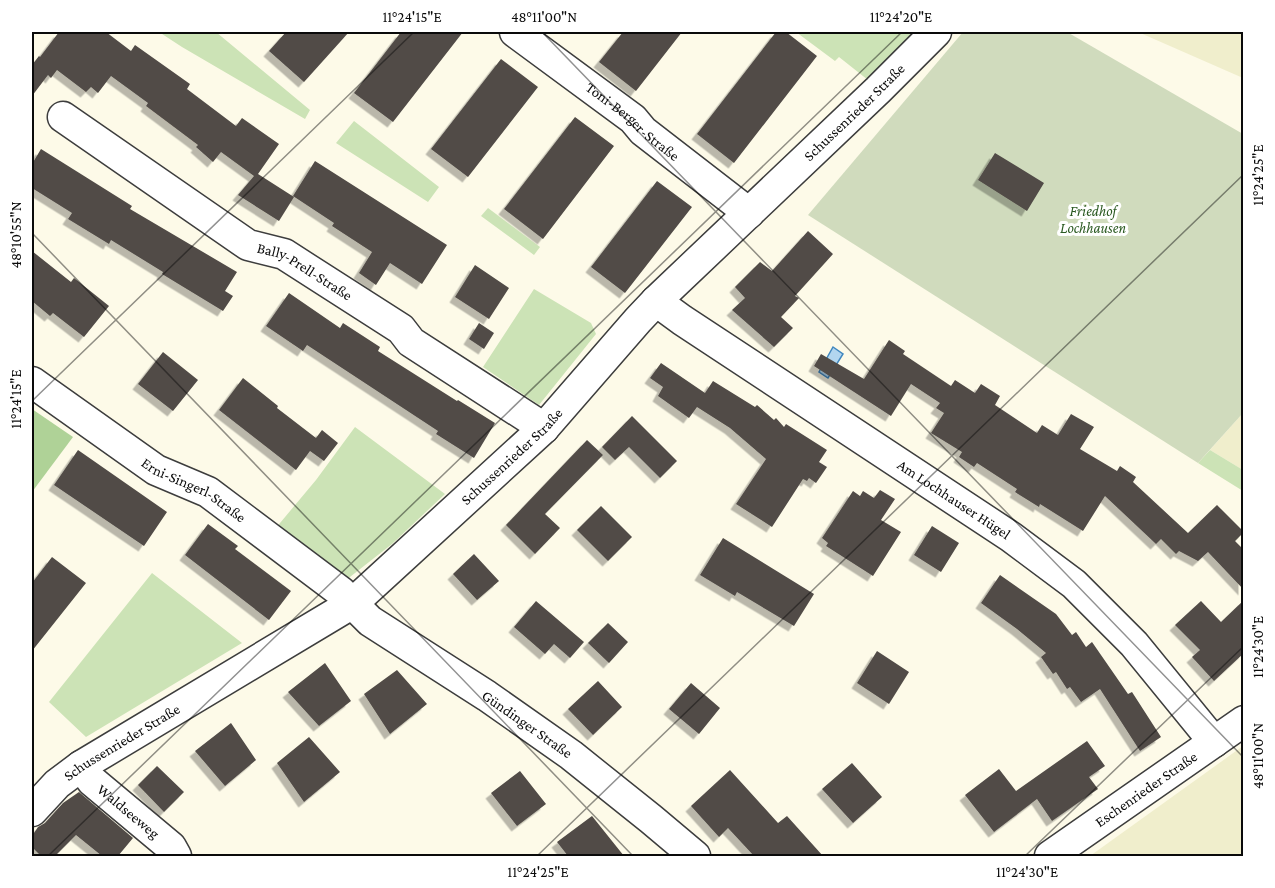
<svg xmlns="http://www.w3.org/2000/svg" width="1275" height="888" viewBox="0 0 1275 888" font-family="'Crimson Pro',serif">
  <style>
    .farmland { fill: #f0eecc }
    .green { fill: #cce3b6 }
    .forest { fill: #afd297 }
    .cemetery { fill: #d0dbbd }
    .water { fill: #b2d6ef; stroke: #4087bf; stroke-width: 1.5 }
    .building { fill: #514b47; filter: url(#shadow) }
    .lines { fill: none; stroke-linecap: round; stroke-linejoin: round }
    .minor-casing { stroke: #3d3d3d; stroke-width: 33 }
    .minor { stroke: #fff; stroke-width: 30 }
    .ticks { fill: none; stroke: #0a0a0a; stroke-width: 1.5; stroke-opacity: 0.45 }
    .labels { text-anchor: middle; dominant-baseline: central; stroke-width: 6; stroke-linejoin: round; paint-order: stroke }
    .street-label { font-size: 15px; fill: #0a0a0a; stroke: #fff }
    .park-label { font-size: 15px; font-style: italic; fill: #2b5a22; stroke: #fff }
    .neatline { fill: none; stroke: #0a0a0a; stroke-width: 2 }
    .ticks-label { font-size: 15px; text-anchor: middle; fill: #0a0a0a }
  </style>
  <defs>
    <filter id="shadow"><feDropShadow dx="-5.5" dy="5.5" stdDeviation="0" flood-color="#0004"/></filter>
  </defs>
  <rect width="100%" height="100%" fill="#fdfae8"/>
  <path class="farmland" d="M1138,32H1243V78Z
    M1243,413V470L1210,450Z
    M1243,746V856H1090Z"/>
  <path class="green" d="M159,32H216L310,110L305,119L182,47Z
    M796,32H920L868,80L839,57L835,61Z
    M354,121L439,187L428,202L336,143Z
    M488,208L540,247L534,255L481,216Z
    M534,289L591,323L596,334L539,405L483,367Z
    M355,427L445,494L392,544L341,584L275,529L316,480Z
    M1210,450L1243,470V491L1198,463Z
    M152,573L242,643L86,737L49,702Z"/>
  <path class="forest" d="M32,409L73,437L32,492Z"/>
  <path class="cemetery" d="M963,32H1067L1243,134V413L1198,463L808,215Z"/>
  <path class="water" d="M833,347L843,354L828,378L819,372Z"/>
  <path class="building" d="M59,32H106L131,51L135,45L190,84L187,89L236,126L242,118L279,144L258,174L294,197L279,221L238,195L254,176L221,152L213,162L196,147L198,145L146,106L148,103L111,76L98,93L91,87L86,92L57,70L51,78L48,75L32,96V65L39,56L40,57Z
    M286,32H349L304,82L269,51Z
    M401,32H463L393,122L354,93Z
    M623,32H682L636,91L599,62Z
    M776,32H786L817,56L734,163L697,134Z
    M501,59L538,87L468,177L431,149Z
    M575,117L614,146L543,239L504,209Z
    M41,149L132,206L130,209L237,272L225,291L233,296L223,311L162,274L163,272L111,240L109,244L68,219L72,213L32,188V164Z
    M995,153L1044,183L1027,211L978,180Z
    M315,161L447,245L422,284L390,263L376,285L359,273L372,252L332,226L334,223L293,196Z
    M657,181L692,207L625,293L591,267Z
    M808,231L833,254L795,296L799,298L781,317L793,328L774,347L732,310L745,298L735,287L760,262L772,271Z
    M32,251L71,282L74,278L109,306L84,337L53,313L50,316L32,301Z
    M475,265L509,288L489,319L455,297Z
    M289,293L340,328L343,323L380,347L378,351L457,401L458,400L495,423L474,458L436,434L438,431L307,345L303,351L266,326Z
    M479,323L494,333L484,349L469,339Z
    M889,340L905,351L903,354L951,386L955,380L975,393L981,384L1000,396L995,405L1037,433L1042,425L1058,435L1071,414L1094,427L1080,449L1117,471L1120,466L1136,477L1133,482L1188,533L1217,505L1244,532L1235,541L1244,550V590L1208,552L1198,561L1179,551L1176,554L1161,539L1156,544L1105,496L1083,531L1040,504L1039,507L1015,492L1017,489L977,463L974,467L959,457L962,452L931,433L944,413L936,408L940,403L911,384L891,416L814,366L821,354L864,379Z
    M163,352L198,380L173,411L138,384Z
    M661,363L705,393L713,381L755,407L757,405L774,420L776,418L784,427L786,424L827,450L819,462L827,467L816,483L809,478L807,481L803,479L772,527L736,504L766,459L730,428L697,407L689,418L658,396L663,387L650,378Z
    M243,378L278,406L277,408L316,438L322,430L338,443L324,461L310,451L296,470L219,410Z
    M632,416L677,461L660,478L629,447L615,460L602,447Z
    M587,440L603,455L545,514L560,528L535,554L506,525Z
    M78,450L167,512L144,546L54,485Z
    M880,490L895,499L881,520L901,532L873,576L826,546L828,543L822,538L853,491L860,496L863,491L874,498Z
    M601,506L632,537L608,561L577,530Z
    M208,524L238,546L235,549L291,591L269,620L185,555Z
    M932,526L959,543L941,572L914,555Z
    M723,538L814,594L794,626L737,592L735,596L700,575Z
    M474,554L499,581L477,600L453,574Z
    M52,557L86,583L32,651V583Z
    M1000,575L1056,614L1072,635L1076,632L1086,647L1092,642L1128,694L1132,692L1161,737L1140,751L1100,689L1081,702L1070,687L1067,689L1056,672L1053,674L1041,657L1046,653L1017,629L981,603Z
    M1244,600V653L1214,681L1192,657L1200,650L1175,625L1201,601L1221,622Z
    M536,601L584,642L570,658L554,644L545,654L514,627Z
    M608,623L628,642L609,663L588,643Z
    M877,651L909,672L889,704L857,683Z
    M325,663L351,701L319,726L288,692Z
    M397,670L427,704L390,734L364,694Z
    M598,681L622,707L593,735L568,709Z
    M691,683L720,708L699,734L669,709Z
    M231,723L256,760L225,786L195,751Z
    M309,737L340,772L304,802L277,763Z
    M1087,741L1105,766L1089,777L1098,789L1052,821L1037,799L994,832L965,795L999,769L1016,791Z
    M852,763L882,797L853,823L822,789Z
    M157,766L184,792L164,812L138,785Z
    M730,770L778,823L787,816L823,856H754L728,828L719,837L691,806Z
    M520,771L546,804L517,826L491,793Z
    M79,792L133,838L118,856H102L76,835L55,856H41L32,847V836L38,827L45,823L63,803Z
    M592,816L624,856H568L557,842Z"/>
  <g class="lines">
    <g class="minor-casing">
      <g id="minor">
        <path id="s1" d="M515,32L633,119L643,131L749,213"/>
        <path id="s2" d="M63,117L248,245L284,254L401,329L411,342L544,428"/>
        <path id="s3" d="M656,301L682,320L1011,537L1074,584L1134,644L1214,742"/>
        <path id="s4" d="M32,382L156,470L208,492L341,592L370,621L487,696L571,755L651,819L695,856"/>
        <path id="s5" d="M81,766L92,781L171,847L176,856"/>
        <path id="s6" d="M32,811L57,784L81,766L353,603L544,428L638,320L656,301L878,90L936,32"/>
        <path id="s7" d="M1050,856L1244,721"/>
      </g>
    </g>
    <use href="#minor" class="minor"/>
  </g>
  <path class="ticks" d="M542,32L1244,758M32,233L633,856M32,401L414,32M48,856L902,32M537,856L1244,174M1025,856L1244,646"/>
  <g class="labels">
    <g class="street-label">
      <text stroke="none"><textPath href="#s6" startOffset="1086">Schussenrieder Straße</textPath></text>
      <text stroke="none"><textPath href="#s1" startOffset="148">Toni-Berger-Straße</textPath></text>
      <text stroke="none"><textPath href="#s2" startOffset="288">Bally-Prell-Straße</textPath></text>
      <text stroke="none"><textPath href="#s6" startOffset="600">Schussenrieder Straße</textPath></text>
      <text stroke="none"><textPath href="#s4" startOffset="195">Erni-Singerl-Straße</textPath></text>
      <text stroke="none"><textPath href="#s3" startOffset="358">Am Lochhauser Hügel</textPath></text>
      <text stroke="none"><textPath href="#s4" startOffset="604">Gündinger Straße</textPath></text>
      <text stroke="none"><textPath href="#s6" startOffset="114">Schussenrieder Straße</textPath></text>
      <text stroke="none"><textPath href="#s7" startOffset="117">Eschenrieder Straße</textPath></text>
      <text stroke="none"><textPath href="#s5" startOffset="66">Waldseeweg</textPath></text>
    </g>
    <g class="park-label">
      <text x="1093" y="211">Friedhof<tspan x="1093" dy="17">Lochhausen</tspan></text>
    </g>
  </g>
  <rect width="1275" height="888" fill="none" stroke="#ffffff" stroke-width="66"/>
  <rect x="33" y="33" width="1209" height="822" class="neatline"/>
  <g class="ticks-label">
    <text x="412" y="22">11°24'15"E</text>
    <text x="544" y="22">48°11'00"N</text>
    <text x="901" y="22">11°24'20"E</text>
    <text transform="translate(1258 175) rotate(-90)" y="5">11°24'25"E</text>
    <text transform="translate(16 235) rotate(-90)" y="5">48°10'55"N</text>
    <text transform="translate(16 399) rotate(-90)" y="5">11°24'15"E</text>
    <text transform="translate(1258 647) rotate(-90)" y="5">11°24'30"E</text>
    <text transform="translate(1258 756) rotate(-90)" y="5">48°11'00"N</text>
    <text x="538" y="877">11°24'25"E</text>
    <text x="1027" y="877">11°24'30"E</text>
  </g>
</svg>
